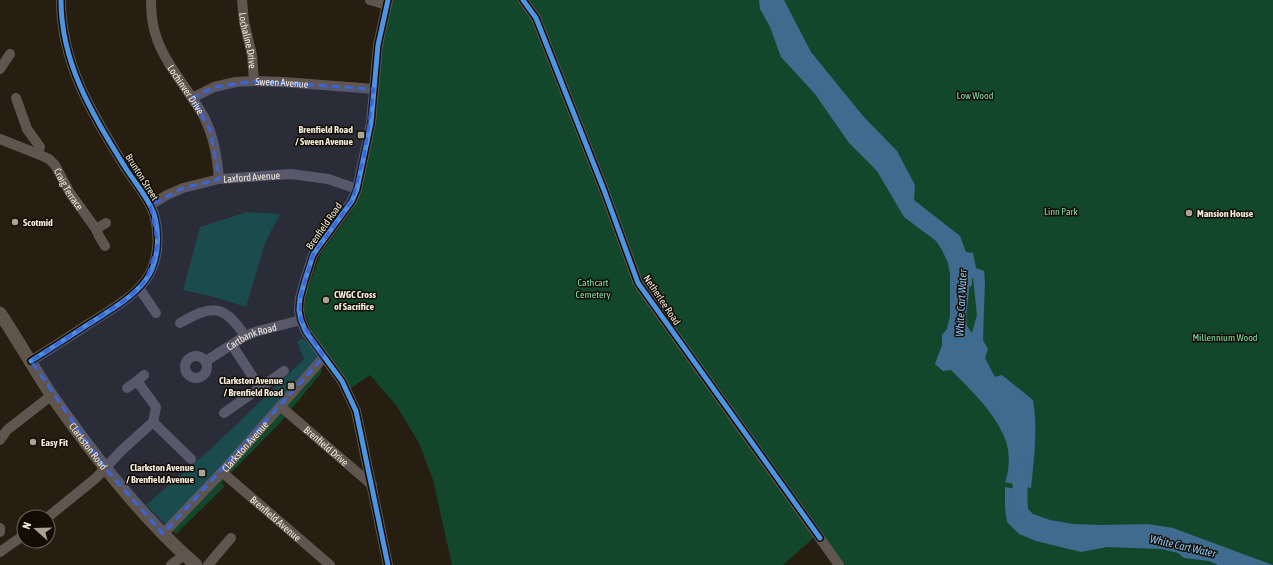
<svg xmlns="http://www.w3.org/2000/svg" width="1273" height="565" viewBox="0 0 1273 565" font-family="'Asap Condensed',sans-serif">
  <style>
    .green { fill: #12472b }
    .water { fill: #3f6b8e; fill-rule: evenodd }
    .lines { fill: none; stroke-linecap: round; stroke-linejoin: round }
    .river { stroke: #3f6b8e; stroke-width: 15 }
    .minor { stroke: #5f564f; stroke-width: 10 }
    .major { stroke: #60554c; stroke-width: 13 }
    .cycleway-casing { stroke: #120c04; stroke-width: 8 }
    .cycleway { stroke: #4d94e3; stroke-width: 5 }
    .marked { fill: #3d65d8; fill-opacity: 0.2; stroke: #3d65d8; stroke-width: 3; stroke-dasharray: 8 5; stroke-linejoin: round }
    .poi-dot { fill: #aba394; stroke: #120c04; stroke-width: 1.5 }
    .labels { text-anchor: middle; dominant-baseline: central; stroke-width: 3; stroke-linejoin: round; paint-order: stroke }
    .street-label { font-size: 10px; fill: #f2eadb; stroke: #120c04 }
    .park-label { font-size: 10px; fill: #86dfab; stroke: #120c04 }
    .poi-label { font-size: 10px; font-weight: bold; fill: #f2eadb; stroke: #120c04; text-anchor: start }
    .water-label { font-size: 11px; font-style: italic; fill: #94cdfd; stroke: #120c04 }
  </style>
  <rect width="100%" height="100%" fill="#261e10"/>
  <path class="green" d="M393,0H1273V565H845L819,532L811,540L783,565H452L433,480L419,443L396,405L370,375L351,388L312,333L304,310L306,293L321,253L351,212L360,191L383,44Z
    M247,212L280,214L265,243L246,307L214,297L183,290L200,227Z
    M302,338L318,353L322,372L280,423L222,482L224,487L176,534L146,505L213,447L304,359L297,342Z"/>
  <path class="water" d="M759,0H784L811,52L863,116L897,151L915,185L914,200L960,236L966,252L973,253L976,268L984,271L985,281L983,340L988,349L985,358L995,377L1002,375L1033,400C1038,430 1034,458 1031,488L1005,482C1010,469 1010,451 1005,439C997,415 969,388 951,370L943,371L935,364L942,345V335L947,329L950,316V274L948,263L942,250L936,241L904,217L877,171L849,143L815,94L781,57L770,27L760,9ZM972,278H973L977,315L972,333C971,331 968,328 967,325C965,318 969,296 969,287L972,285Z
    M1005,487L1026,491L1028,509L1033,514L1050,520L1073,524L1099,525L1148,524L1173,528L1273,565H1218L1209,561L1184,558L1178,553L1161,549L1107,547L1081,552L1036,541L1019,534L1007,522L1005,508Z"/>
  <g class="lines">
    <path class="river" d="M1020,465V511"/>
    <g class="minor">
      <path id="s1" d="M151,0C151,13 152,26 157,39C167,67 190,91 204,117C214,137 217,157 219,179"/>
      <path id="s2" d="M242,0L244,22L252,55L254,81"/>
      <path d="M370,0L387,5"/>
      <path d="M523,0L536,18L604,190L638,283L839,565"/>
      <path d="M0,69L10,54"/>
      <path d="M16,98L27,129L40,147L38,154"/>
      <path id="s3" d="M192,98L214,87L236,82L254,81L284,82L374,89"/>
      <path id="s4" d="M0,139L38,154L49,159L55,165L70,193L96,229L99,236L105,246"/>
      <path id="s5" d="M150,205L167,195L183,188L219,179L291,174L328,179L357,189"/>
      <path d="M96,229L106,223"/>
      <path d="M139,288L156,313"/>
      <path d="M180,323C212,305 223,303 245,336"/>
      <path d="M232,345L260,388"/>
      <circle cx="196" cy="367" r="11"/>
      <path d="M31,361C50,349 69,337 87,325C107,312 130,300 145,281C159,263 160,235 154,214C148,197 135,183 125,167C93,115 61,64 61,0"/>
      <path id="s6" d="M206,361L245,336L255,332L301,320"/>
      <path d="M144,375L137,381L156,407L153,422"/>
      <path d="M127,388L137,381"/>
      <path id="s7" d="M280,406L372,485"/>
      <path d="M224,413L284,371"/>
      <path d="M0,440L7,430L52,395"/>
      <path id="s8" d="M222,472L330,565"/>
      <path d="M48,517L96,478L121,451L153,422L191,459"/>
      <path d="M0,528V532"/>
      <path id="s9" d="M163,534L222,472L324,357"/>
      <path d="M0,552L24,535"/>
      <path d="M171,565L184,555"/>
      <path d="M208,565L231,538"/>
      <path d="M388,565L356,411L342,381L306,332L301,320L299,310L300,298L305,280L313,255L322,242L352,201L357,189L371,123L378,45L388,0"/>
    </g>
    <path class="major" id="s10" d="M0,313C18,340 34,369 52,396C93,455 142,518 196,565"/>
    <g class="cycleway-casing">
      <path id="cycleway" d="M523,0L536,18L604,190L638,283L820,538
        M31,361C50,349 69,337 87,325C107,312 130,300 145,281C159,263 160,235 154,214C148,197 135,183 125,167C93,115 61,64 61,0
        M388,565L356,411L342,381L306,332L301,320L299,310L300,298L305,280L313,255L322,242L352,201L357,189L371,123L378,45L388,0"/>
    </g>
    <use href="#cycleway" class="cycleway"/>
  </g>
  <path class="marked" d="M254,81L374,89L364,157L352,201L313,255L300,298L301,320L324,357L163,534L105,468L31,361L128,298L146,280L158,244L150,205L183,188L219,179L210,130L192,98L214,87Z"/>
  <g class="poi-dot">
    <rect x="357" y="131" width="8" height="8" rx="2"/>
    <circle cx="1189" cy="213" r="4"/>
    <circle cx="15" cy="222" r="4"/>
    <circle cx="326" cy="300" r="4"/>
    <rect x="287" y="382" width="8" height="8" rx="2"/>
    <circle cx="33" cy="442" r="4"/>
    <rect x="198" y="469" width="8" height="8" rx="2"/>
  </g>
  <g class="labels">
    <g class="street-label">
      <text stroke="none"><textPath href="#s2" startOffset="41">Lochaline Drive</textPath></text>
      <text stroke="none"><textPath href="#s3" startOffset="93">Sween Avenue</textPath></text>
      <text stroke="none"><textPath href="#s1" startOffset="98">Lochinver Drive</textPath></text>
      <text transform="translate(142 177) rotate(58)">Brunton Street</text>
      <text stroke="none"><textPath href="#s5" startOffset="107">Laxford Avenue</textPath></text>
      <text stroke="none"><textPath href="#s4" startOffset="89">Craig Terrace</textPath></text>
      <text transform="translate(324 226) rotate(-55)">Brenfield Road</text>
      <text transform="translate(662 300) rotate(56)">Netherlee Road</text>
      <text stroke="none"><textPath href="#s6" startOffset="52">Cartbank Road</textPath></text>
      <text stroke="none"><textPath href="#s7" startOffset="61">Brenfield Drive</textPath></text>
      <text stroke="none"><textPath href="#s10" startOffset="160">Clarkston Road</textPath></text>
      <text stroke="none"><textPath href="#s9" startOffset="120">Clarkston Avenue</textPath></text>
      <text stroke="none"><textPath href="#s8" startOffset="71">Brenfield Avenue</textPath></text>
    </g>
    <g class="park-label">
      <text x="975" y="95">Low Wood</text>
      <text x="1061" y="211">Linn Park</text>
      <text x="593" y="282">Cathcart<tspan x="593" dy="12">Cemetery</tspan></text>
      <text x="1225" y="337">Millennium Wood</text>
    </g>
    <g class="poi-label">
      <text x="353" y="129" text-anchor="end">Brenfield Road<tspan x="353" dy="12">/ Sween Avenue</tspan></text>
      <text x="1197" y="213">Mansion House</text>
      <text x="23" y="222">Scotmid</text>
      <text x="334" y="294">CWGC Cross<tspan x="334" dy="12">of Sacrifice</tspan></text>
      <text x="283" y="380" text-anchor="end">Clarkston Avenue<tspan x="283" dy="12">/ Brenfield Road</tspan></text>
      <text x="41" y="442">Easy Fit</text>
      <text x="194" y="467" text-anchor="end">Clarkston Avenue<tspan x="194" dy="12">/ Brenfield Avenue</tspan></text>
    </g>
    <g class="water-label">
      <text transform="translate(961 303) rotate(-87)">White Cart Water</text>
      <text transform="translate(1183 546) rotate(13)">White Cart Water</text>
    </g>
  </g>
  <g transform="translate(36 529) rotate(290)"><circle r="19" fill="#120c04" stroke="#6c655a"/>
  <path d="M0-3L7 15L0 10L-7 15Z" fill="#aba394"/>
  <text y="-6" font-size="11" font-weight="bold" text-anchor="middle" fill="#f2eadb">N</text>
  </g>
</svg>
